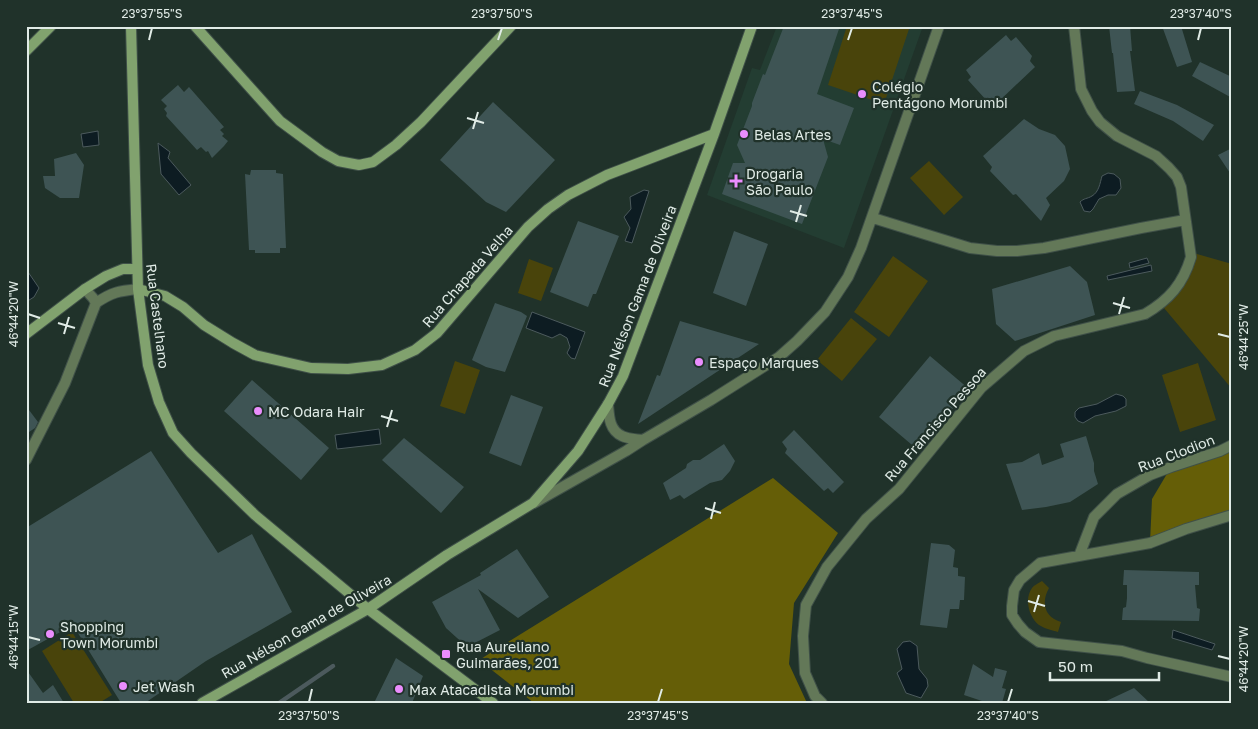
<svg xmlns="http://www.w3.org/2000/svg" width="1258" height="729" viewBox="0 0 1258 729" font-family="'Golos Text',sans-serif">
  <style>
    .built { fill: #233d32 }
    .green { fill: #49440b }
    .forest { fill: #655e07 }
    .water { fill: #0d1c22; stroke: #4c5a5d }
    .lines { fill: none; stroke-linecap: round; stroke-linejoin: round }
    .stream { stroke: #4c5a5d; stroke-width: 4.5 }
    .building { fill: #3e5454 }
    .street-casing { stroke: #3f5048; stroke-width: 12 }
    .secondary-casing { stroke: #3f5048; stroke-width: 12 }
    .street { stroke: #637858; stroke-width: 10 }
    .secondary { stroke: #81a26e; stroke-width: 10 }
    .ticks { fill: none; stroke: #e0ebe6; stroke-width: 2 }
    .poi-dot { fill: #ea8dfd; stroke: #20322a; stroke-width: 2 }
    .labels { text-anchor: middle; dominant-baseline: central; stroke-width: 4.5; stroke-linejoin: round; paint-order: stroke }
    .poi-label { font-size: 14px; fill: #e0ebe6; stroke: #20322a; text-anchor: start }
    .street-label { font-size: 14px; fill: #e0ebe6; stroke: #20322a }
    .neatline { fill: none; stroke: #e0ebe6; stroke-width: 2 }
    .ticks-label { font-size: 12px; text-anchor: middle; fill: #e0ebe6 }
  </style>
  <rect width="100%" height="100%" fill="#20322a"/>
  <path class="built" d="M777,26H923L844,248L707,195L752,68L760,70Z"/>
  <path class="green" d="M847,26H910L884,104L828,85Z
    M929,161L963,197L944,215L910,178Z
    M1190,252L1232,264V389L1164,308L1175,291L1191,272Z
    M893,256L928,281L889,337L854,312Z
    M529,259L553,268L541,301L518,293Z
    M851,318L877,339L842,381L817,360Z
    M455,361L480,370L465,414L440,406Z
    M1198,363L1216,420L1180,432L1162,375Z
    M1042,581L1049,588C1041,602 1044,617 1061,622L1058,632C1052,630 1045,629 1039,625C1029,617 1024,599 1032,588C1034,585 1039,583 1042,581Z
    M72,632L112,695L99,703H74L42,651Z"/>
  <path class="forest" d="M1232,445V520L1150,543L1152,499L1171,467Z
    M773,478L838,533L794,603L789,664L807,703H534L479,660Z"/>
  <path class="water" d="M98,131L99,145L83,147L81,134Z
    M158,143L170,152L168,158L191,185L179,195L161,174Z
    M1108,173L1114,174L1120,179L1121,188L1116,195H1108L1099,199L1093,209L1090,212L1084,211L1080,202C1084,198 1087,199 1092,196C1099,192 1100,183 1102,176Z
    M644,190L649,191L632,243L625,241L630,228L624,217L631,209L630,197Z
    M1147,258L1149,263L1130,268L1129,263Z
    M1151,265L1152,271L1108,280L1107,276Z
    M26,269L39,288L34,297L26,302Z
    M532,312L585,332L575,359L571,358L567,353L570,347L567,338L560,334L552,338L526,328Z
    M1116,394L1123,396L1126,399V406L1116,411L1095,416L1083,423L1078,421L1075,417V412L1079,408L1097,404Z
    M379,429L381,444L337,449L335,435Z
    M1173,630L1215,644L1212,650L1172,638Z
    M910,641L917,646L919,669L927,679L928,686L921,698L906,693L897,673L902,669L897,649L903,642Z"/>
  <g class="lines">
    <path class="stream" d="M279,703L333,666"/>
  </g>
  <path class="building" d="M784,26H840L817,94L854,108L840,145L823,139L828,157L802,224L722,194L733,163H745L737,145L752,106V103L763,74L765,75Z
    M1109,26H1130L1132,51H1130L1135,91L1117,92L1113,53H1112Z
    M1162,26H1181L1192,62L1177,67Z
    M1006,35L1011,41L1016,37L1032,56L1030,61L1035,67L997,103L989,98L987,101L968,80L971,77L966,70Z
    M1200,62L1232,77V98L1192,76Z
    M178,85L184,92L189,87L224,127L220,130L224,134L222,136L228,141L224,146L212,158L208,151L206,152L201,147L197,150L166,116L167,113L164,109L167,106L161,100Z
    M1140,91L1177,105L1214,125L1203,141L1173,121L1134,104Z
    M493,102L555,160L506,212L486,202L440,160Z
    M1024,119L1039,129L1055,135L1065,146L1070,169L1064,181L1046,198L1050,205L1041,221L1016,194L1013,195L990,171L992,167L983,156Z
    M1232,148V176L1218,155Z
    M76,153L84,165L79,198H60L45,188L43,176H55L54,159Z
    M251,170H276V173L283,174L286,248H280V253H255V250H249L245,174L250,175Z
    M578,221L619,236L596,294H593L588,307L550,292Z
    M734,231L768,244L746,306L713,293Z
    M1070,266L1087,282L1095,315L1015,341L996,324L992,289Z
    M495,303L521,312L527,316L505,372L486,367L472,360Z
    M680,321L759,344L638,424L657,375L660,376Z
    M930,356L969,389L918,450L879,417Z
    M252,380L329,448L301,480L224,411Z
    M511,395L543,407L521,466L489,453Z
    M26,406L38,422L35,428L26,434Z
    M794,430L844,482L833,493L828,488L824,491L785,453L787,449L782,442Z
    M1086,436L1094,463V471L1098,484L1070,502L1046,507L1022,510L1006,464L1022,462L1039,453L1042,465L1064,457L1060,444Z
    M404,438L464,487L441,513L382,460Z
    M724,444L735,461L730,471L722,480L710,483L684,499L680,495L670,500L663,483L686,468L687,464L693,460H700Z
    M151,451L218,553L252,534L292,612L206,661L145,703H121L73,625L26,651V528Z
    M931,543L949,545L955,550L953,567L958,568V576L965,577L964,600H960L959,609H950L947,628L920,625Z
    M517,549L549,597L518,618L478,589L500,630L467,647L446,628L432,602L481,575L480,573Z
    M1124,570L1199,572V585H1195L1197,608L1200,609L1199,621L1122,620L1123,608L1126,607L1127,598V585H1123Z
    M396,658L423,676L412,703H374Z
    M973,664L993,677L995,668L1007,671L1002,688L1006,689L1002,703H988L964,695Z
    M26,669L43,693L53,685L64,703H26Z
    M1134,688L1150,703H1102Z"/>
  <g class="lines">
    <g class="street-casing">
      <path id="street" d="M873,218L970,248L997,251H1017L1044,248L1141,228L1185,220
        M96,303C112,292 119,291 138,289
        M608,404C609,416 609,430 622,436C628,439 636,439 643,440
        M26,460L65,383L96,303L93,298L85,289
        M534,503L626,451L643,440L711,400L779,357L797,341L825,312L848,277L861,248L939,26
        M1232,515L1186,529L1150,543L1040,563L1020,580L1014,590L1012,606V615L1018,624L1025,632L1039,642L1122,651L1147,658L1232,677
        M1079,556L1094,517L1117,494L1150,475L1171,467L1220,451L1232,445
        M822,703L815,696L805,673L803,636L806,605L827,567L866,519L899,489L981,388L1024,351L1054,336L1145,314C1169,300 1183,284 1191,257L1181,187L1177,177L1169,168L1156,156L1117,136L1100,122L1092,111L1081,89L1074,26"/>
    </g>
    <g class="secondary-casing">
      <path id="secondary" d="M131,26L138,289L148,365L159,402L173,433L191,453L255,515L368,609L493,703
        M195,26L280,121L322,152L338,161L359,165L373,162L396,145L421,122L511,26
        M26,51L51,26
        M138,289L165,296L183,307L204,325L233,343L255,355L311,368L348,369L382,365L415,350L437,333L528,227L548,209L568,195L607,175L714,134
        M26,334L85,289L106,276L123,269H137
        M202,703L368,609L447,555L533,503L578,451L608,404L623,376L714,134L752,26"/>
    </g>
    <use href="#street" class="street"/>
    <use href="#secondary" class="secondary"/>
  </g>
  <path class="ticks" d="M149,40L152,28M498,40L502,28M848,40L852,28M1198,40L1201,28M467,118L484,123M473,129L478,112M790,211L807,216M796,222L801,205M1113,303L1130,308M28,314L40,318M1119,314L1124,297M58,323L75,328M64,334L69,317M1218,334L1230,337M381,416L398,421M387,427L392,410M705,508L721,513M711,519L715,502M1028,601L1045,606M1034,612L1039,595M28,637L40,640M1218,656L1230,659M309,702L312,689M658,702L662,689M1008,702L1012,689"/>
  <g class="poi-dot">
    <circle cx="862" cy="94" r="5"/>
    <circle cx="744" cy="134" r="5"/>
    <path d="M733.5 173.5h5v5h5v5h-5v5h-5v-5h-5v-5h5z"/>
    <circle cx="699" cy="362" r="5"/>
    <circle cx="258" cy="411" r="5"/>
    <circle cx="50" cy="634" r="5"/>
    <rect x="441" y="649" width="10" height="10" rx="2.5"/>
    <circle cx="123" cy="686" r="5"/>
    <circle cx="399" cy="689" r="5"/>
  </g>
  <g class="labels">
    <g class="poi-label">
      <text x="872" y="86">Colégio<tspan x="872" dy="16">Pentágono Morumbi</tspan></text>
      <text x="754" y="134">Belas Artes</text>
      <text x="746" y="173">Drogaria<tspan x="746" dy="16">São Paulo</tspan></text>
      <text x="709" y="362">Espaço Marques</text>
      <text x="268" y="411">MC Odara Hair</text>
      <text x="60" y="626">Shopping<tspan x="60" dy="16">Town Morumbi</tspan></text>
      <text x="456" y="646">Rua Aureliano<tspan x="456" dy="16">Guimarães, 201</tspan></text>
      <text x="133" y="686">Jet Wash</text>
      <text x="409" y="689">Max Atacadista Morumbi</text>
    </g>
    <g class="street-label">
      <text transform="translate(467 276) rotate(-49)">Rua Chapada Velha</text>
      <text transform="translate(637 296) rotate(-69)">Rua Nélson Gama de Oliveira</text>
      <text transform="translate(158 316) rotate(83)">Rua Castelhano</text>
      <text transform="translate(935 424) rotate(-49)">Rua Francisco Pessoa</text>
      <text transform="translate(1176 453) rotate(-21)">Rua Clodion</text>
      <text transform="translate(306 626) rotate(-30)">Rua Nélson Gama de Oliveira</text>
    </g>
  </g>
  <rect width="1258" height="729" fill="none" stroke="#20322a" stroke-width="55"/>
  <path d="M1050 672v8h109v-8" fill="none" stroke="#e0ebe6" stroke-width="2.5"/>
  <text x="1058" y="672" font-size="15" fill="#e0ebe6" stroke="#20322a" stroke-width="4" paint-order="stroke">50 m</text>
  <rect x="28" y="28" width="1202" height="674" class="neatline"/>
  <g class="ticks-label">
    <text x="152" y="18">23°37'55"S</text>
    <text x="502" y="18">23°37'50"S</text>
    <text x="852" y="18">23°37'45"S</text>
    <text x="1201" y="18">23°37'40"S</text>
    <text transform="translate(14 314) rotate(-90)" y="4">46°44'20"W</text>
    <text transform="translate(1244 337) rotate(-90)" y="4">46°44'25"W</text>
    <text transform="translate(14 637) rotate(-90)" y="4">46°44'15"W</text>
    <text transform="translate(1244 659) rotate(-90)" y="4">46°44'20"W</text>
    <text x="309" y="720">23°37'50"S</text>
    <text x="658" y="720">23°37'45"S</text>
    <text x="1008" y="720">23°37'40"S</text>
  </g>
</svg>
